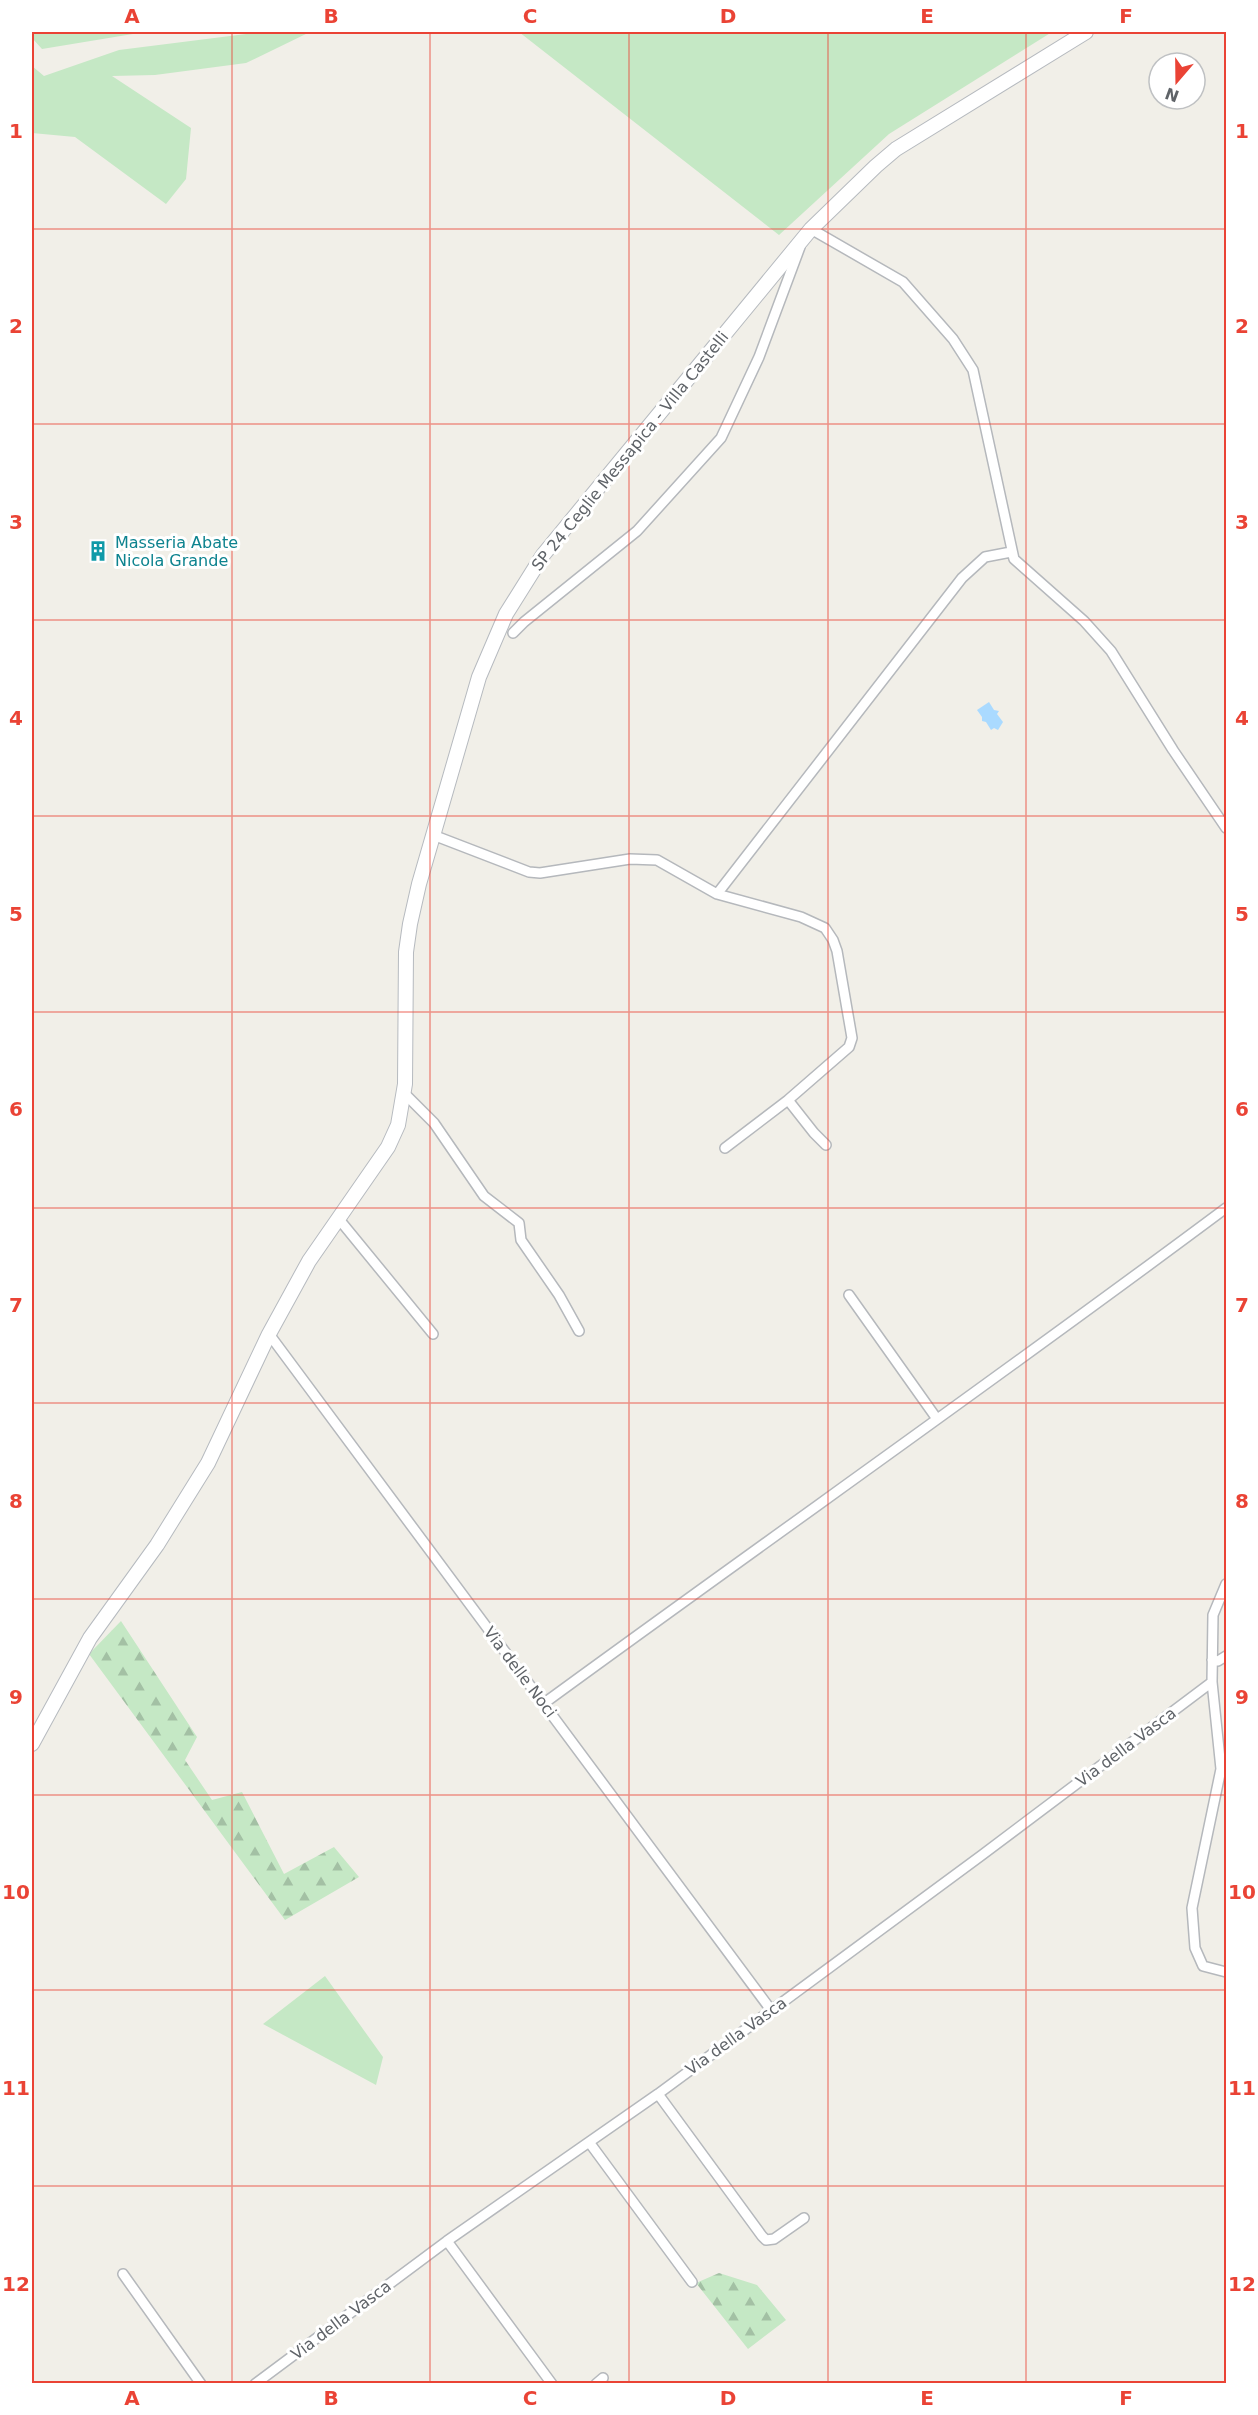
<svg xmlns="http://www.w3.org/2000/svg" width="1258" height="2415" viewBox="0 0 1258 2415" font-family="'DejaVu Sans',sans-serif">
  <style>
    .grass { fill: #c5e8c5 }
    .forest { fill: url(#forest-firs) }
    .water { fill: #aadaff }
    .lines { fill: none; stroke-linecap: round; stroke-linejoin: round }
    .minor-casing { stroke: #b5b8bc; stroke-width: 12 }
    .secondary-casing { stroke: #b6babf; stroke-width: 16 }
    .minor { stroke: #fff; stroke-width: 9 }
    .secondary { stroke: #fff; stroke-width: 14 }
    .grid { fill: none; stroke: #ea4335; stroke-width: 1.5; stroke-opacity: 0.55 }
    .labels { text-anchor: middle; dominant-baseline: central; stroke-width: 6; stroke-linejoin: round; paint-order: stroke }
    .street-label { font-size: 16px; fill: #5f6368; stroke: #fff }
    .culture-label { font-size: 16px; fill: #0d838f; stroke: #fff; text-anchor: start }
    .neatline { fill: none; stroke: #ea4335; stroke-width: 2 }
    .grid-label { font-size: 20px; text-anchor: middle; font-weight: bold; fill: #ea4335 }
  </style>
  <defs>
    <pattern id="forest-firs" width="22" height="20" patternUnits="userSpaceOnUse" patternTransform="scale(1.5)"><rect width="22" height="20" fill="#c5e8c5"/><path d="M5 1l3.5 6h-7zM16 11l3.5 6h-7z" fill="#a3c0a4"/></pattern>
  </defs>
  <rect width="100%" height="100%" fill="#f1efe8"/>
  <path class="grass" d="M32,32H145L42,49L32,38Z
    M262,32H310L246,63L155,75L112,76L191,128L186,179L166,204L75,137L32,133V66L44,76L119,50Z
    M519,32H1052L889,134L779,235Z
    M325,1976L383,2057L376,2085L263,2024Z"/>
  <path class="forest" d="M121,1621L197,1737L185,1760L212,1800L242,1792L284,1874L334,1847L359,1877L285,1920L89,1654Z
    M719,2273L757,2285L786,2320L748,2349L696,2283Z"/>
  <path class="water" d="M989,702L994,710L999,711L997,714L1003,722L998,730L994,728L991,730L986,722L982,721V717L977,710Z"/>
  <g class="lines">
    <g class="minor-casing">
      <path id="minor" d="M811,229L903,282L953,339L973,370L1014,559L1084,621L1111,651L1173,750L1226,828
        M513,633L524,622L637,531L721,438L759,357L800,247
        M433,835L529,872L540,873L630,859L657,860L717,894L801,917L825,928L833,940L837,951L852,1038L849,1047L788,1100L725,1148
        M717,894L962,578L985,557L1011,552
        M404,1093L434,1123L484,1196L519,1223L521,1240L559,1295L579,1331
        M788,1100L814,1133L826,1145
        M338,1218L433,1334
        M849,1295L937,1419
        M269,1334L771,2010
        M1226,1584L1213,1615L1212,1682L1221,1769L1192,1908L1195,1948L1203,1966L1226,1972
        M1212,1660L1218,1661L1226,1656
        M543,1704C770,1538 1001,1376 1226,1208
        M658,2094L762,2236L766,2240L774,2239L804,2218
        M589,2142L692,2282
        M447,2241L552,2384
        M123,2274L201,2384
        M255,2384L447,2241L658,2094L982,1855L1212,1682
        M596,2384L603,2378"/>
    </g>
    <g class="secondary-casing">
      <path id="secondary" d="M32,1744L90,1638L157,1545L208,1463L269,1334L309,1261L388,1147L398,1125L405,1084L406,952L410,924L419,884L479,677L506,614L543,555L811,229L876,166L896,149L1086,32"/>
    </g>
    <use href="#minor" class="minor"/>
    <use href="#secondary" class="secondary"/>
  </g>
  <path class="grid" d="M232,32V2384M430,32V2384M629,32V2384M828,32V2384M1026,32V2384M32,229H1226M32,424H1226M32,620H1226M32,816H1226M32,1012H1226M32,1208H1226M32,1403H1226M32,1599H1226M32,1795H1226M32,1990H1226M32,2186H1226"/>
  <defs>
    <g id="building-bare" transform="scale(1.62)"><path d="M-4-6H4V6H1V3H-1V6H-4ZM-2.5-4.3h1.7v1.8h-1.7ZM.8-4.3h1.7v1.8H.8ZM-2.5-1h1.7V.8h-1.7ZM.8-1h1.7V.8H.8Z" fill="#0f9aa8" stroke="#fff" stroke-width="2.5" paint-order="stroke"/></g>
  </defs>
  <g fill-rule="evenodd">
    <use href="#building-bare" x="98" y="551"/>
  </g>
  <g class="labels">
    <g class="street-label">
      <text transform="translate(630 451) rotate(-51)">SP 24 Ceglie Messapica - Villa Castelli</text>
      <text transform="translate(520 1672) rotate(53)">Via delle Noci</text>
      <text transform="translate(1126 1747) rotate(-37)">Via della Vasca</text>
      <text transform="translate(736 2036) rotate(-36)">Via della Vasca</text>
      <text transform="translate(341 2320) rotate(-37)">Via della Vasca</text>
    </g>
    <g class="culture-label">
      <text x="115" y="542">Masseria Abate<tspan x="115" dy="18">Nicola Grande</tspan></text>
    </g>
  </g>
  <rect width="1258" height="2415" fill="none" stroke="#ffffff" stroke-width="66"/>
  <g transform="translate(1177 81) rotate(200)"><circle r="28" fill="#ffffff" stroke="#bfc1c3" stroke-width="1.5"/>
  <path d="M0-4.5L10 22L0 15L-10 22Z" fill="#ea4335"/>
  <text y="-9" font-size="16" font-weight="bold" text-anchor="middle" fill="#5f6368">N</text>
  </g>
  <rect x="33" y="33" width="1192" height="2349" class="neatline"/>
  <g class="grid-label">
    <text x="132" y="23">A</text>
    <text x="331" y="23">B</text>
    <text x="530" y="23">C</text>
    <text x="728" y="23">D</text>
    <text x="927" y="23">E</text>
    <text x="1126" y="23">F</text>
    <text x="16" y="138">1</text>
    <text x="1242" y="138">1</text>
    <text x="16" y="333">2</text>
    <text x="1242" y="333">2</text>
    <text x="16" y="529">3</text>
    <text x="1242" y="529">3</text>
    <text x="16" y="725">4</text>
    <text x="1242" y="725">4</text>
    <text x="16" y="921">5</text>
    <text x="1242" y="921">5</text>
    <text x="16" y="1116">6</text>
    <text x="1242" y="1116">6</text>
    <text x="16" y="1312">7</text>
    <text x="1242" y="1312">7</text>
    <text x="16" y="1508">8</text>
    <text x="1242" y="1508">8</text>
    <text x="16" y="1704">9</text>
    <text x="1242" y="1704">9</text>
    <text x="16" y="1899">10</text>
    <text x="1242" y="1899">10</text>
    <text x="16" y="2095">11</text>
    <text x="1242" y="2095">11</text>
    <text x="16" y="2291">12</text>
    <text x="1242" y="2291">12</text>
    <text x="132" y="2405">A</text>
    <text x="331" y="2405">B</text>
    <text x="530" y="2405">C</text>
    <text x="728" y="2405">D</text>
    <text x="927" y="2405">E</text>
    <text x="1126" y="2405">F</text>
  </g>
</svg>
